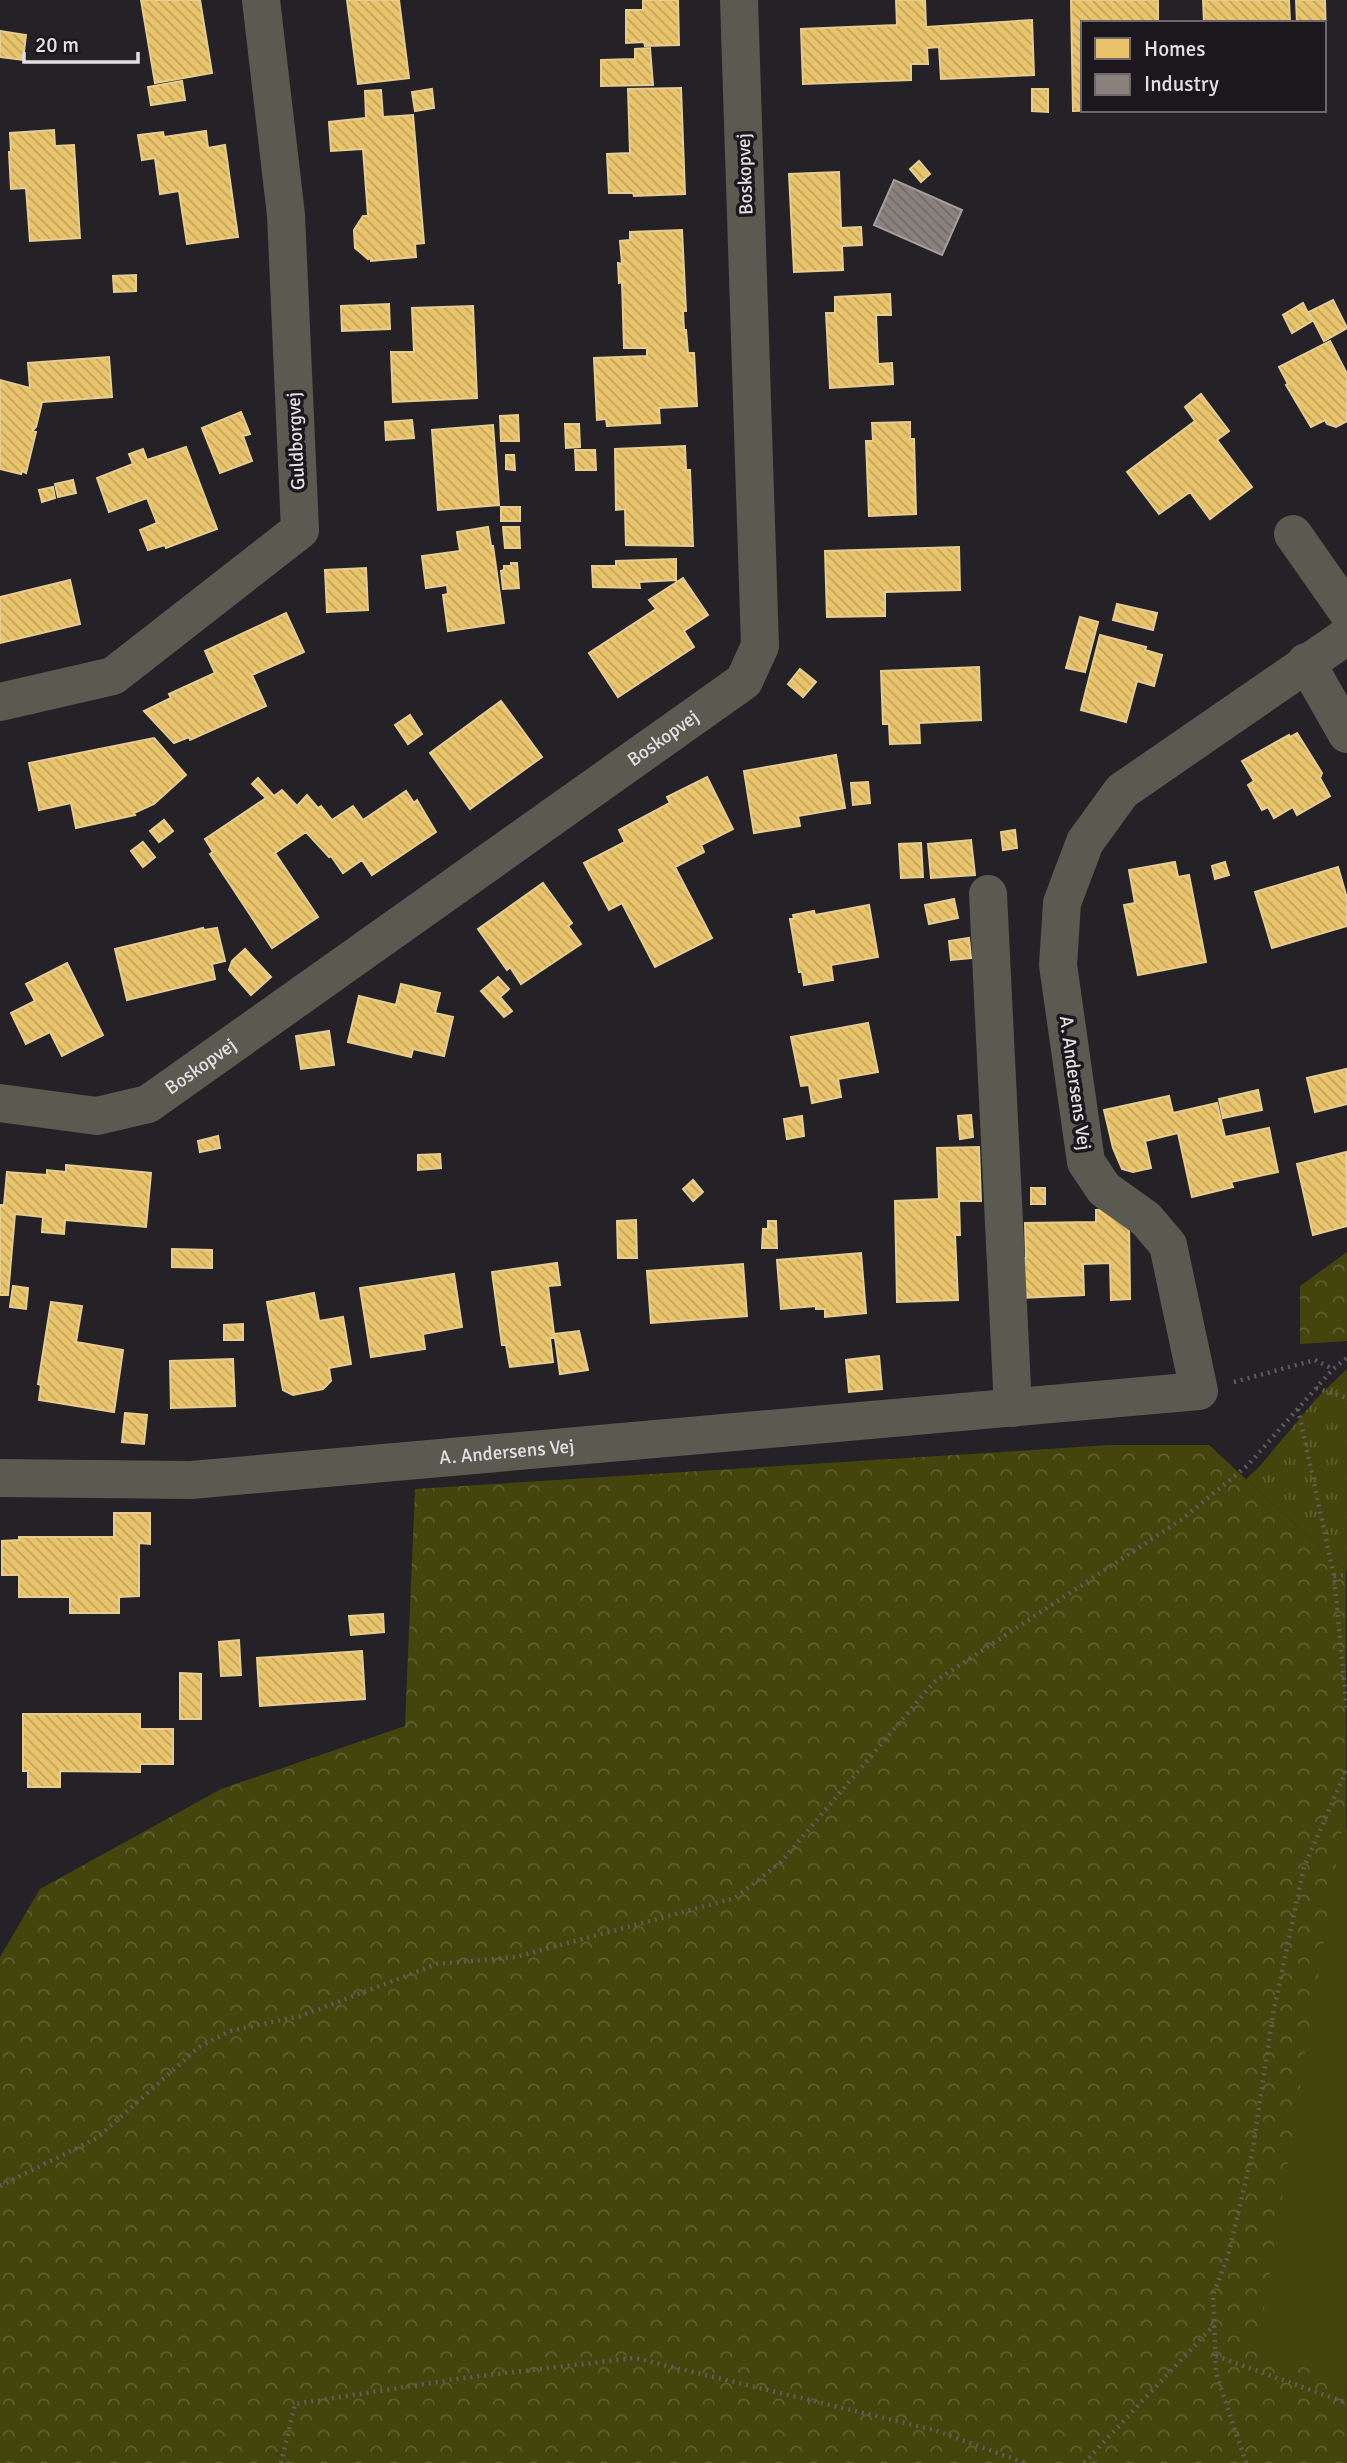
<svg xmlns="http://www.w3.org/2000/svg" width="1347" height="2463" viewBox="0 0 1347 2463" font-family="Signika,sans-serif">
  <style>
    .grass { fill: url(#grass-tufts) }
    .forest { fill: url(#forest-crowns) }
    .park { fill: #43450c }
    .homes { fill: url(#homes-back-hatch); stroke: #e7cc8f; stroke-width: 2 }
    .industry { fill: url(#industry-back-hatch); stroke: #a59e9b; stroke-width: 2 }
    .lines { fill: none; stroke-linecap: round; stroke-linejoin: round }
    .path { stroke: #5d5d59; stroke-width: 4.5; stroke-dasharray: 2 5; stroke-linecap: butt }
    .minor { stroke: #5a5a50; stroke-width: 38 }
    .labels { text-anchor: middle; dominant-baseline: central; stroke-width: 7; stroke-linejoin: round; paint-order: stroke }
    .street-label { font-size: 19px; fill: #e3e0e4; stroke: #1b171d }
  </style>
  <defs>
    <pattern id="grass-tufts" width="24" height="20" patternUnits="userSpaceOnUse" patternTransform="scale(1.75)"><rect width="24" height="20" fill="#43450c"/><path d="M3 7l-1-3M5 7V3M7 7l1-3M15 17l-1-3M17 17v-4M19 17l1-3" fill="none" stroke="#5e602f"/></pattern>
    <pattern id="forest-crowns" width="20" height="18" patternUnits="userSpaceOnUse" patternTransform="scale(1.75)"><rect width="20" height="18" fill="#43450c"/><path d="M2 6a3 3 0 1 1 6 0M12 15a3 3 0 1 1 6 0" fill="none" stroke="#5e602f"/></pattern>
    <pattern id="homes-back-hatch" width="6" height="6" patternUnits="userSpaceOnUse" patternTransform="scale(1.75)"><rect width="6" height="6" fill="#e9c46a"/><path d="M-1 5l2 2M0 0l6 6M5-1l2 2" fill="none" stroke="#c0a460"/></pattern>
    <pattern id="industry-back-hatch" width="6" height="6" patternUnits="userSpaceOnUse" patternTransform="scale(1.75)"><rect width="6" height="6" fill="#8a817c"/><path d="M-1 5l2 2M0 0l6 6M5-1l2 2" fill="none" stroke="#726b68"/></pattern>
  </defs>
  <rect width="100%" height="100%" fill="#242226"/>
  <path class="grass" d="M1347,1369V1570L1346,1571L1246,1479L1260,1466L1316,1399Z"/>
  <path class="forest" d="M1347,1252V1341L1300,1344V1286Z
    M1111,1445H1209L1346,1571L1347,2463H0V1957L40,1889L221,1789L405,1726L415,1489Z"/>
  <path class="park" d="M1347,1829V2381L1257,2352L1342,1830Z"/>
  <path class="homes" d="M141,0H200L212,73L155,83Z
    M347,0H399L409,78L358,84Z
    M643,0H678L679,45L645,46L644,42L626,43V10H643Z
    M896,0H925L926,27L1032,20L1034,75L941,79L939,47L927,48L928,64H911V80L803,84L801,29L897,25Z
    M1071,0H1158V23H1083V110H1114L1073,111Z
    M1203,0H1289L1290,23H1204Z
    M1296,0H1325L1326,39L1324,23H1297Z
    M0,31L26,35L23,60L0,57Z
    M650,48L653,85L601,86V60L635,59V49Z
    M182,81L185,100L151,105L148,87Z
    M681,88L685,194L634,196L633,193H609L607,154L630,153L628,89Z
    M432,89L434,108L415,111L412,92Z
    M1032,89H1048V112L1032,111Z
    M381,90L383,117L413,115L424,243L415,244L416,257L371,261V258L368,259L355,248L354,230L363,216H368L363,149L331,151L329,122L366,118L365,91Z
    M54,130L55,146L74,145L80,238L30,241L26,188L11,189L9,152H11L10,133Z
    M206,131L208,148L225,145L238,237L187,244L179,191L160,194L155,158L142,160L138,135L163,132L164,137Z
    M919,161L930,174L921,182L910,169Z
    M839,172L841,228L861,227L862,245L842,246L843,270L794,272L789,174Z
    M682,230L686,311H683L684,330H686L688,353H694L697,406L659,408L660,423L607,426L606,419L597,420L594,358L647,356V348H624L622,282L619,283L618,263L622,264L620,241L630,240V232Z
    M136,275V291L114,292L113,276Z
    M890,294L891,315H876L878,364L892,363L893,384L830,388L826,313H835V297Z
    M1333,300L1347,328L1324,341L1309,312Z
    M1303,303L1312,321L1292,333L1283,315Z
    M389,304L390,329L342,331L341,306Z
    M473,306L477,398L393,402L391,352H414L412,308Z
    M1330,341L1347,374V421L1336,427L1327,424L1325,420L1311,427L1286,385L1288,384L1279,367Z
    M109,357L112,397L42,402L36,427L32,431L36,432L26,473L22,471L21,474L0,469V380L30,388L28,363Z
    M1201,394L1229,431L1217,440L1252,487L1210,519L1190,492L1159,514L1127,472L1195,421L1185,407Z
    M241,412L250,434L243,436L252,461L220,473L202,428Z
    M518,415L519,441H501L500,416Z
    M412,420L414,438L386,440L385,422Z
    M910,422V439H914L916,514L869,516L866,441H873L872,423Z
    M565,424H579L580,447L566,448Z
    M493,425L499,505L438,510L432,430Z
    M685,446L686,470H690L693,546L626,545L625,509L616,510L615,449Z
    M186,447L217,529L166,548L165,545L148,550L140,530L157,523L147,498L109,512L97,478L133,464L129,454L143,449L147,460Z
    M575,450H595L596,470H576Z
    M506,455H514L515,470L506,469Z
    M73,480L76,493L58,497L55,484Z
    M53,487L55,498L42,502L39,490Z
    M501,507H520V521H501Z
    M488,527L491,546H493L504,623L448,631L443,595L448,594L447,585L426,588L422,556L460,551L457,532Z
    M503,527H519L520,548H505Z
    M959,547L960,590L885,592V616L827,617L825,551Z
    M676,559V580L639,582L640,588L593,587L592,566H616V561Z
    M511,563H517L519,588L503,589L501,571L504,570V566H511Z
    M366,568L368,610L327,612L325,570Z
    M683,578L708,615L684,631L694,647L618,697L589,653L656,609L649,600Z
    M70,580L80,624L0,643V597Z
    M1117,604L1157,613L1153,630L1113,620Z
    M286,613L304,652L252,675L266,706L190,740L189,737L174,743L144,711L171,698L169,694L215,673L205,651Z
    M1080,617L1098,622L1085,672L1066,668Z
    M1100,635L1146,647L1145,650L1162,655L1154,686L1137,681L1126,722L1081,710Z
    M979,667L981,720L919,723L920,743L890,744L889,724H883L881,671Z
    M800,669L816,682L803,697L788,684Z
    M501,701L542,757L470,809L430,753Z
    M410,715L422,734L408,744L395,725Z
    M1297,733L1322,773L1320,778L1330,796L1297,815L1293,807L1274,818L1268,807L1262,810L1248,785L1254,781L1242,761L1289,735L1290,737Z
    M154,738L186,775L154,804L134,813L135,815L76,828L71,803L39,810L29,763Z
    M836,755L845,808L798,816L800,826L754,833L744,771Z
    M707,777L733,829L701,845L704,852L675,867L712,938L655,967L622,903L609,910L584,863L625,842L619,830L670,803L667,797Z
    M258,778L274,796L282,790L297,806L307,795L318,808L321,806L332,820L353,806L363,820L406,791L414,803L417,800L436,832L372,875L362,860L343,873L331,856L329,857L306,832L275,853L318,917L272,948L210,854L213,852L205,839L266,798L252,784Z
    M868,782L870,803L853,805L851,783Z
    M164,820L173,831L159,842L150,831Z
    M1015,830L1017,848L1003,850L1001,832Z
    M971,840L975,875L931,878L928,844Z
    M143,842L155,857L143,867L131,851Z
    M921,843L923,877L901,878L899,844Z
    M1175,862L1178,877L1189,875L1206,962L1138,975L1124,905L1135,903L1129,870Z
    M1225,862L1229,875L1215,879L1212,866Z
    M1338,867L1347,898V926L1272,948L1255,892Z
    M543,883L572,923L568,926L581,944L521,984L510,967L507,970L478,929Z
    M954,899L958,918L929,924L925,905Z
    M869,905L878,957L831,965L833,980L804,985L802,972H799L790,919H794L793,915L814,911L815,915Z
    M203,928L204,930L217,928L225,961L212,964L215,979L127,1000L115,949Z
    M969,938L971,958L951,960L949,941Z
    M245,949L271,977L251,995L229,970L232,961Z
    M67,963L103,1035L62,1056L50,1032L26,1044L11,1013L35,1001L26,984Z
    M498,977L509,989L500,997L512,1011L504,1017L481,991Z
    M401,984L440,993L435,1013L453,1017L444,1056L413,1049L411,1057L348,1042L359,996L396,1005Z
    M868,1023L878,1072L838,1079L841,1097L812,1103L809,1085L801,1086L791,1037Z
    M329,1031L334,1065L301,1069L296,1036Z
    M1346,1069L1347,1104L1315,1112L1307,1078Z
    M1258,1090L1262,1110L1223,1118L1219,1099Z
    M1169,1096L1173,1113L1217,1103L1225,1137L1269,1128L1278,1172L1231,1182L1233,1187L1192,1197L1178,1133L1145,1141L1151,1168L1133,1172L1122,1169L1113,1148L1104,1110Z
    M971,1115L973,1137L960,1139L958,1116Z
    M802,1116L804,1136L787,1139L784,1119Z
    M218,1136L220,1148L200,1152L198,1141Z
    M979,1147L981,1201H959L960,1235H955L958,1300L897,1302L895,1201L939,1199L937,1148Z
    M1346,1152L1347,1226L1313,1235L1297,1164Z
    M440,1154L441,1168L418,1170V1155Z
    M66,1165L151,1173L146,1227L65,1220L64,1234L42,1232L43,1217L15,1214L8,1295H0V1205H4L7,1172L47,1175V1170L66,1172Z
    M693,1180L703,1192L693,1201L683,1189Z
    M1031,1188H1045V1204H1031Z
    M1111,1209L1129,1221L1130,1299L1111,1300L1110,1263L1083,1264L1084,1295L1021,1298L1020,1258H1026L1025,1223L1096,1222V1210Z
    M636,1220L637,1258H618L617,1221Z
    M768,1221H776L777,1248H762L763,1229H768Z
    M172,1249L212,1250V1268L172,1267Z
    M861,1253L866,1313L825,1317V1309H816V1306L781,1309L777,1260Z
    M557,1263L560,1285L548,1286L554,1334L579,1331L588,1370L560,1374L555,1338H550L553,1362L510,1367L506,1345H502L492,1272Z
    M743,1264L747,1316L651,1323L647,1271Z
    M454,1274L462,1327L423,1334L425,1349L371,1357L360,1288Z
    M13,1286L28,1288L26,1309L10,1307Z
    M314,1293L319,1321L343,1317L351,1364L329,1368L331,1381L323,1389L293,1395L283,1390L267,1302Z
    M51,1302L82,1306L76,1342L123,1350L114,1412L39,1400L41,1385L38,1384Z
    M243,1324V1340H224V1325Z
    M879,1356L882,1389L849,1392L846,1360Z
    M233,1359L235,1406L171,1408L170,1361Z
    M125,1413L147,1415L144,1444L122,1442Z
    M114,1513H150V1544L139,1543V1596L119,1597V1613H70V1597H19V1575H2V1541L19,1540V1537H114Z
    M383,1614L384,1632L351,1635L349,1616Z
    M239,1640L241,1675L221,1676L219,1642Z
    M362,1651L365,1699L260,1706L257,1658Z
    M180,1673L201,1674V1719H180Z
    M23,1714H140V1729H173V1764H140V1772L60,1771V1787H28V1771H23Z"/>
  <path class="industry" d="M894,180L962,210L942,255L874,225Z"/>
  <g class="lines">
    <path class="path" d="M1234,1382L1315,1360L1333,1369
      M1316,1388L1347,1398
      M1298,1409L1334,1576L1347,1711
      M1334,1576L1347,1575
      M0,2186L97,2138L199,2047L230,2031L301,2016L437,1964L516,1957L735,1898L781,1862L934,1682L1181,1520L1248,1465L1333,1369L1347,1358
      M1216,2356L1347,2403
      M281,2463L295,2404L463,2378L635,2358L934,2430L1025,2463
      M1084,2463L1214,2325
      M1246,2463L1216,2373L1213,2295L1228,2256L1252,2154L1273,2014L1304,1867L1347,1769"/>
    <g class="minor">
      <path d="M1293,534L1347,611"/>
      <path d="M1306,662L1347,734"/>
      <path d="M0,702L113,676L300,530L286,215L261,0"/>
      <path d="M988,894L1013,1408"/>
      <path id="s1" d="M0,1103L97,1116L148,1104L744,681L760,646L739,0"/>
      <path id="s2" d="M0,1478L191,1480L1199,1391L1168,1245L1146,1219L1104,1189L1086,1162L1058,965L1062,903L1085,842L1122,791L1347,636"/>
    </g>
  </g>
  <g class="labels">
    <g class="street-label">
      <text transform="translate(745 174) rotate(-92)">Boskopvej</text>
      <text transform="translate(296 441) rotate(-93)">Guldborgvej</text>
      <text stroke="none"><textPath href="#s1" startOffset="782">Boskopvej</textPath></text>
      <text stroke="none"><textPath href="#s1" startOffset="215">Boskopvej</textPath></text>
      <text transform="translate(1075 1083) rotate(82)">A. Andersens Vej</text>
      <text stroke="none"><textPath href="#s2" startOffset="508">A. Andersens Vej</textPath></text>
    </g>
  </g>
  <rect x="1081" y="21" width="245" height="91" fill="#1b171d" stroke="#6b676d" stroke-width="2"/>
  <rect x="1095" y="38" width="35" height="21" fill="#e9c46a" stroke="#6b676d" stroke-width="2"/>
  <text x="1144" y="56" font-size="21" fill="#e3e0e4">Homes</text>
  <rect x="1095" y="74" width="35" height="21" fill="#8a817c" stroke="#6b676d" stroke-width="2"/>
  <text x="1144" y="91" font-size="21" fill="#e3e0e4">Industry</text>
  <path d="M24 52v10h114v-10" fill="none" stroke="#e3e0e4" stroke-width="3.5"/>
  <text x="35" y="52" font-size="21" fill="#e3e0e4" stroke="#1b171d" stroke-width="5" paint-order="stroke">20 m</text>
</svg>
